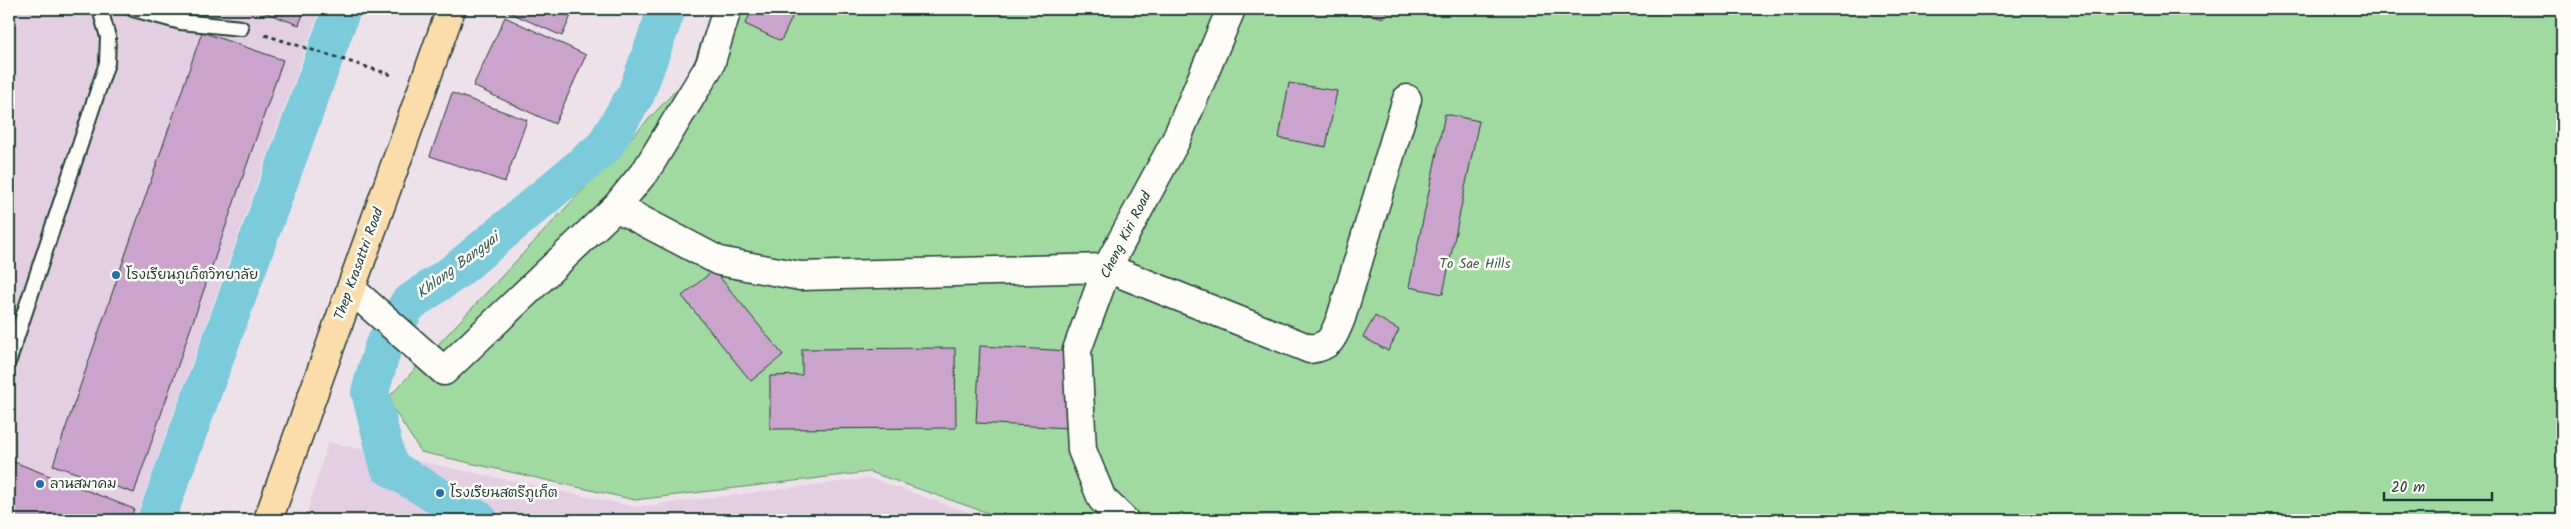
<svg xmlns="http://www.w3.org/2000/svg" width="2571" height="529" font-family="Kalam,'Playpen Sans Thai',sans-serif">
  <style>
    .built { fill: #e3cfe1 }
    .green { fill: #a0daa0; stroke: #608c6a }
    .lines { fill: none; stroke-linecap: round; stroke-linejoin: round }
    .canal { stroke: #7ccbda; stroke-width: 38 }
    .building { fill: #caa4cc; stroke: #1f3d34 }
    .service-casing { stroke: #1f3d34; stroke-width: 18 }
    .minor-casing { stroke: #1f3d34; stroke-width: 31 }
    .primary-casing { stroke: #1f3d34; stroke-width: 31 }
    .path { stroke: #1f3d34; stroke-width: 3; stroke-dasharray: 4 4; stroke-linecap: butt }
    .service { stroke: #fdfcf7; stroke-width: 14 }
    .minor { stroke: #fdfcf7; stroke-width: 28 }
    .primary { stroke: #fbddab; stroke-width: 28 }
    .poi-dot { fill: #1f6fb2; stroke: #fdfcf7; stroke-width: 2 }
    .labels { text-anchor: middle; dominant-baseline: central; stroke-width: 5; stroke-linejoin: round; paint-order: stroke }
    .street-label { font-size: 14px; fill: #1f3d34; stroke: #fdfcf7 }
    .park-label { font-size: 14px; fill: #395c4a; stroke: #fdfcf7 }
    .poi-label { font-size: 14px; fill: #1f3d34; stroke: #fdfcf7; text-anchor: start }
    .water-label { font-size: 15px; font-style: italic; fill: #36605e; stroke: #fdfcf7 }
  </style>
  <rect width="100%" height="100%" fill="#eee2ea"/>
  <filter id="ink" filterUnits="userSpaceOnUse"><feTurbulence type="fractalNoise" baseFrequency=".02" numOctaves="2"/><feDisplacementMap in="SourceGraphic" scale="10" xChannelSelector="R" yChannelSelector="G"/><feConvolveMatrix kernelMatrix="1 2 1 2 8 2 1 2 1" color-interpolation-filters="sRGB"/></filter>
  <g filter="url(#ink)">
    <!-- built -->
    <path class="built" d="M9 9H320L135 520H9Z
      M328 442 636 507 870 478 990 520H305Z"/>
    <!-- green -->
    <path class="green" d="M712 9H2562V520H1008L870 472 635 500 421 452 387 399 690 75Z"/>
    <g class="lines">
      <!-- canal -->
      <path class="canal" d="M156 520 342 9
        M479 520 389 467 370 392 383 347 408 304 456 271 604 147 636 94 667 9"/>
    </g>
    <!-- building -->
    <path class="building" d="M255 9H305L299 25Z
      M502 9H574L562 36Z
      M753 9H796L781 41 745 24Z
      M1357 9H1387L1384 18 1356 11Z
      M505 17 586 55 555 124 473 86Z
      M202 32 283 60 134 493 53 465Z
      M1289 83 1337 91 1326 147 1279 138Z
      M452 93 527 120 505 182 430 156Z
      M1445 114 1479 121 1443 294 1409 287Z
      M714 270 783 355 751 381 682 296Z
      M1375 316 1399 330 1388 351 1363 337Z
      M980 346 1071 351 1068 428 976 423Z
      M955 348 956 428 770 429V376L802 375V349Z
      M9 460 134 509 130 520H9Z"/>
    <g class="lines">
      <!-- service casing -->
      <g class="service-casing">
        <path id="service" d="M133 9 181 22 241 28
          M9 360 107 63 108 37 100 9"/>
      </g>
      <!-- minor casing -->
      <g class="minor-casing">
        <path id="minor" d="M727 9 710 65 647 169 616 207 719 261 800 276 1107 268 1310 349C1332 346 1333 337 1341 318L1407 99
          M351 289 444 371 616 207
          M1124 520 1102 499 1082 450 1077 350 1107 268 1176 140 1231 9"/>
      </g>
      <!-- primary casing -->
      <g class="primary-casing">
        <path id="primary" d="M268 520 451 9"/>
      </g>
      <!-- path -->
      <path class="path" d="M265 35 392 75"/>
      <!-- service -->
      <use href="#service" class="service"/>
      <!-- minor -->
      <use href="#minor" class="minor"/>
      <!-- primary -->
      <use href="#primary" class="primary"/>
    </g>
  </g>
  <!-- markers -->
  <g class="poi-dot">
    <circle cx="116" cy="275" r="5"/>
    <circle cx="40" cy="484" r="5"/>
    <circle cx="440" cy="493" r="5"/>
  </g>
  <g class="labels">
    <!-- street labels -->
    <g class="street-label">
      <text transform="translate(1126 235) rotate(-63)">Cheng Kiri Road</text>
      <text transform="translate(359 264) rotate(-70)">Thep Krasattri Road</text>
    </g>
    <!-- park labels -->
    <g class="park-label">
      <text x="1475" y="264">To Sae Hills</text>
    </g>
    <!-- poi labels -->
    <g class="poi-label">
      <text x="126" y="275">โรงเรียนภูเก็ตวิทยาลัย</text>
      <text x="50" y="484">ลานสมาคม</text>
      <text x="450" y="493">โรงเรียนสตรีภูเก็ต</text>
    </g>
    <!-- water labels -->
    <g class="water-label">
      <text transform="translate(458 266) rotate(-37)">Khlong Bangyai</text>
    </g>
  </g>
  <!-- margin -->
  <rect width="2571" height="529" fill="none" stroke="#fdfcf7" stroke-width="30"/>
  <rect x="15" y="15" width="2541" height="499" fill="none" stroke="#1f3d34" stroke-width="2" filter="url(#ink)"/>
  <!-- scale -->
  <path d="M2384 492v8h108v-8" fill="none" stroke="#1f3d34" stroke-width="2.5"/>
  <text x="2391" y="492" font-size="15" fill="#1f3d34" stroke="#fdfcf7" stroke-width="4" paint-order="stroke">20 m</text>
</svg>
